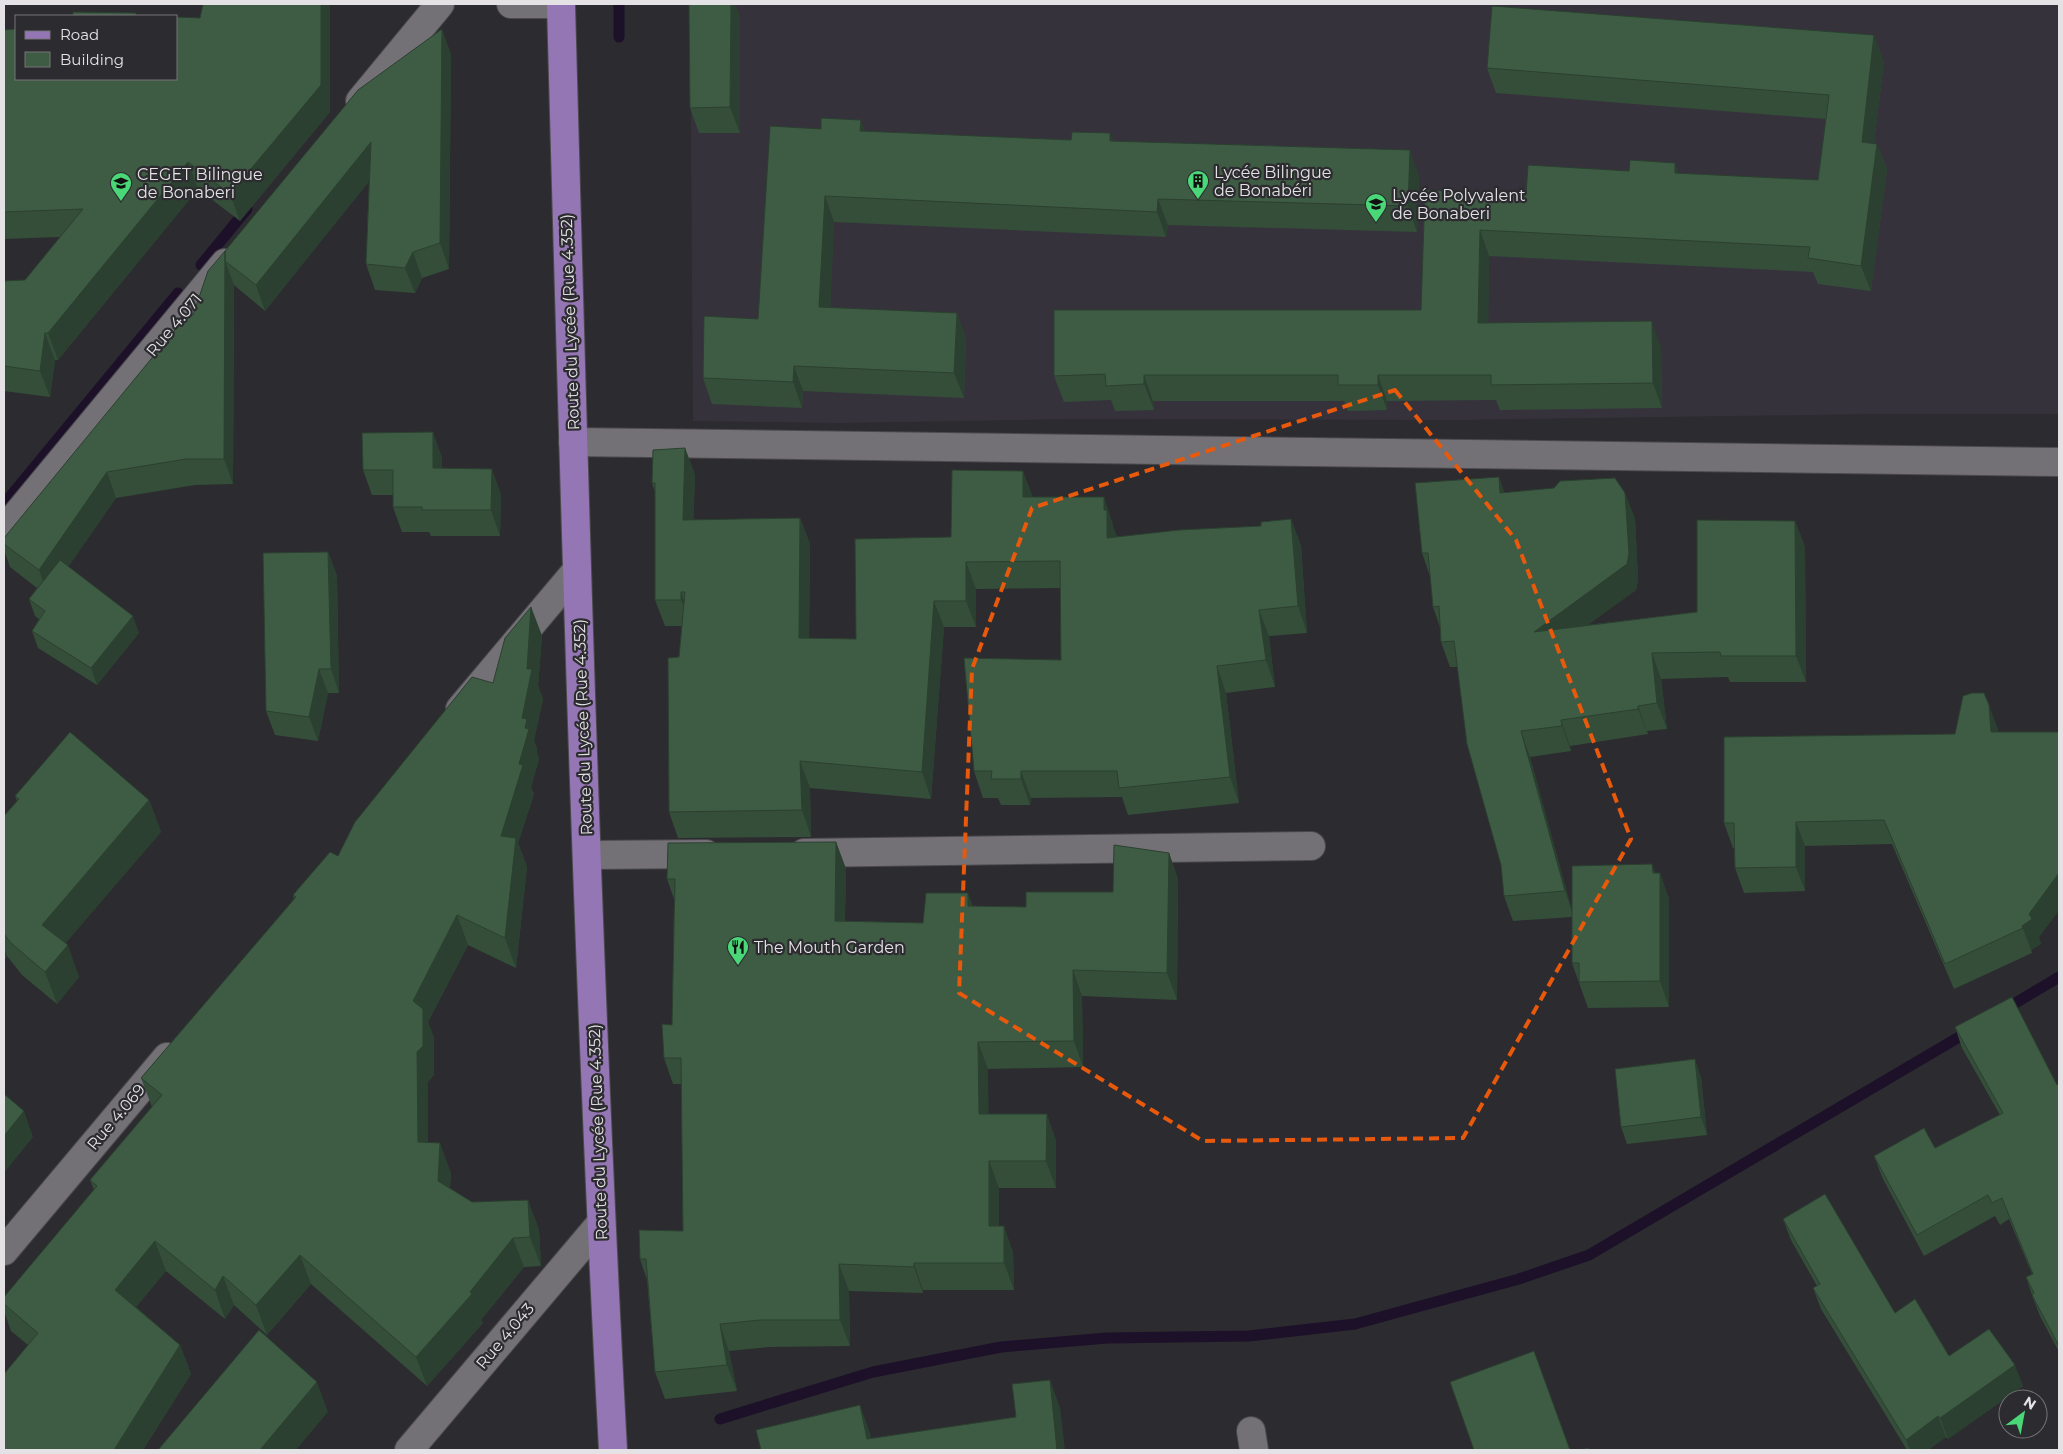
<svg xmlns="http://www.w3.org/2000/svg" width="2063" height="1454" font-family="Montserrat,sans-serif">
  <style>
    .built { fill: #36323c }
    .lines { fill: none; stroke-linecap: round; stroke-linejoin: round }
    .stream { stroke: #1d112a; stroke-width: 11 }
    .minor-casing { stroke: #4b494d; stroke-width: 30 }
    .major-casing { stroke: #4b494d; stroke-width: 30 }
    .minor { stroke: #737176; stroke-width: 28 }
    .major { stroke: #9376b3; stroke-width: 28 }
    .wall { fill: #354e3a }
    .shaded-wall { fill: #2b4030 }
    .building { fill: #3e5b44; stroke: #2b4030 }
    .marked { fill: none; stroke: #e8590c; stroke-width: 4; stroke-dasharray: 10 6; stroke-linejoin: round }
    .labels { text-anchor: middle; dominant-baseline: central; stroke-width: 4.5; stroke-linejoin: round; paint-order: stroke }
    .poi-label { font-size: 16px; fill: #e4e2e5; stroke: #2c2b2f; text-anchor: start }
    .street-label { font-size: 16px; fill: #e4e2e5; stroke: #2c2b2f }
  </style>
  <rect width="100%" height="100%" fill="#2c2b2f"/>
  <!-- built -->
  <path class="built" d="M690 4H2059V414H1875L1459 420 1075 419 840 423 693 421Z"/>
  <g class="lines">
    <!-- stream -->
    <path class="stream" d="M619 4V37
      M201 265 247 209
      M4 504 178 293
      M2002 1011 2059 977
      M720 1419 873 1372 1001 1347 1107 1338 1249 1336 1355 1324 1519 1279 1589 1255 1971 1030"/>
    <!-- minor casing -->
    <g class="minor-casing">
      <path id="minor" d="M511 4H561
        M360 101 440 4
        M573 442 2059 462
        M4 530 225 263
        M460 709 577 570
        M804 853 1311 846
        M588 855 706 854
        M4 1251 167 1057
        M1251 1431 1254 1450
        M409 1450 601 1223"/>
    </g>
    <!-- major casing -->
    <g class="major-casing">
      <path id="major" d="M561 4C574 486 587 969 613 1450"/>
    </g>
    <!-- minor -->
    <use href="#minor" class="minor"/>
    <!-- major -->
    <use href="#major" class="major"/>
  </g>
  <!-- wall -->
  <path class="wall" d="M689 4H735L740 17V133H699L690 108Z
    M4 30 330 112 240 221 198 189 58 360H55L50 397 4 391V281L25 280 60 237 4 239Z
    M451 54 449 269 422 278 415 293 375 290 366 264 369 181 265 311 234 285 233 484 195 485 116 498 68 567 139 633 97 685 38 648 32 631 39 619 35 616 29 599 37 588 10 567 4 550V538L193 315 208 271Z
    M1884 61 1874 143 1877 144 1887 169 1871 291 1818 284 1813 272 1489 256 1488 323 1661 347 1662 408 1500 410 1496 400 1387 401V410L1348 411 1344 401H1153L1154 410 1115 411 1111 400 1064 402 1054 376 1421 310 1425 190 1526 195 1629 171 1818 180 1826 119 1496 93 1487 68Z
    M821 129 1071 140 1113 141 1419 176 1417 232 1168 225 1166 237 834 222 830 308 957 313 966 339 964 398 803 391 802 408 712 404 703 378 758 319Z
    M685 448 695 475 693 520 800 518 810 544 809 638 856 639 951 537 1033 497 1113 524V527L1117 537 1261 526 1291 519 1301 546 1307 633 1269 636 1275 687 1226 693 1239 803 1128 815 1122 797 1031 798 1030 805H1001L998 798H983L974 771 1061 660 1060 588 976 589V627H944L931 799 810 788 811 837 678 838 669 812 682 626H665L655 600V492L652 483Z
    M442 457V468L501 494 500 536H431L429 532H402L393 507V495H372L363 470Z
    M1505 493 1635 518 1638 579 1636 590 1587 625 1697 612 1795 521 1805 547 1806 682H1730L1728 677 1661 679 1667 729 1647 731 1648 734 1570 746 1571 751 1530 757 1572 912 1655 873 1669 898V1007L1588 1008 1572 963V917L1513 921 1504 896 1501 865 1457 667H1450L1441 642 1440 627 1433 607 1430 576 1422 553Z
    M328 552 337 576 339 693H328L318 741 275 735 266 711Z
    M531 607 542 636 538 686 543 699 534 740 537 749V752L539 759 531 787 534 794 518 843 527 867 516 968 468 945 428 1022 434 1038V1075L428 1082V1142L451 1173 450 1188 472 1202 539 1229 541 1266 524 1267 481 1320 483 1323 427 1386 311 1284 267 1335 234 1305 225 1319 166 1271 136 1307 180 1345 191 1374 143 1450H4L28 1345 11 1331 4 1311V1297L94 1190 90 1180 152 1107 141 1078 294 899 293 895 338 856 493 683Z
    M1998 729V732H2059V910L2039 937 2041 944 2031 950 2032 953 1954 989 1892 844 1805 846V891L1744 893 1735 868 1734 848H1733L1724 823 1955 734Z
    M15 796 149 800 161 832 65 943 79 977 57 1004 22 975 7 956 4 961V816L17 801Z
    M836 842 846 869 845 921 923 923 973 906 1026 907 1113 892 1169 853 1178 879 1177 1000 1082 996 1083 1067 988 1069V1114L1056 1140V1188H999V1226L1013 1252 1014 1290H923V1293L849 1291 850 1346 769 1347 729 1351 737 1391 665 1399 655 1372 647 1280 640 1259 683 1231 681 1084H673L664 1058 672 1025 674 899 667 879Z
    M1955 1027 2057 1085 2059 1084V1352L2040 1316 2033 1298 2026 1277 2032 1274 2009 1219 2000 1225 1995 1216 1924 1256 1882 1177 1874 1156 1935 1148 2000 1115 1962 1048Z
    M1701 1077 1707 1135 1627 1144 1621 1127Z
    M1783 1219 1895 1313 1949 1356 2023 1386 1948 1439 1946 1437 1928 1450H1907L1821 1309 1813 1288 1817 1286 1791 1240Z"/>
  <!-- shaded-wall -->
  <path class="shaded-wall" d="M321 4H330V112L240 221 230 194Z
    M731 4H735L740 17V133L730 107Z
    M442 29 451 54 449 269 440 243Z
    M1874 35 1884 61 1871 168 1862 142Z
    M861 120 870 146 860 131Z
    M1110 133 1120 159 1110 141Z
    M371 142 380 168 265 311 256 285Z
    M1877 144 1887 169 1871 291 1861 266Z
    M1410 150 1419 176 1417 232 1408 206Z
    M188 162 198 189 58 360 48 333Z
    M1675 163 1685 188 1675 173Z
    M825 196 834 222 829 333 819 307Z
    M1158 199 1168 225 1166 237 1157 212Z
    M1480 230 1489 256 1488 348 1478 323Z
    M225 251V261L234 285 233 484 224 459Z
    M413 252 422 278 415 293 405 268Z
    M957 313 966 339 964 398 954 373Z
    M1652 321 1661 347 1662 408 1653 383Z
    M45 333 55 360 50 397 40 371Z
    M794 366 803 391 802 408 793 382Z
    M1144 375 1153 401 1154 410 1144 384Z
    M1378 375 1387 401V410L1378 385Z
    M433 432 442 457V494L433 468Z
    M685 448 695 475 693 546 683 520Z
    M492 469 501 494 500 536 491 510Z
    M1023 471 1033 497V524L1023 497Z
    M107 472 116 498 48 596 39 570Z
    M1499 477 1508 502 1500 493Z
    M1625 493 1635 518 1638 579 1636 590 1543 658 1534 632Z
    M1104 497 1113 524V527L1117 536V564L1107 538 1104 510Z
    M800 518 810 544 809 665 799 638Z
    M1291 519 1301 546 1307 633 1298 606Z
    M1795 521 1805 547 1806 682 1796 656Z
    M328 552 337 576 339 693 331 669Z
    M966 562 976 589V627L966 601Z
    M681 592 691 619V626L681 600Z
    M934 601 944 627 931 799 922 772Z
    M531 607 542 636 538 686 543 699 534 740 537 749V752L539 759 531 787 534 794 518 843 527 867 516 968 505 938 501 836 522 718Z
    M1259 610 1269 636 1275 687 1266 660Z
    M133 616 139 633 97 685 91 668Z
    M1652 653 1661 679 1667 729 1657 703Z
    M1217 666 1226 693 1239 803 1230 777Z
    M319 669 328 693 318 741 309 717Z
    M1989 705 1998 729 2000 757 1991 732Z
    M1638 706 1647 731 1648 734 1638 709Z
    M1561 720 1570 746 1571 751 1562 726Z
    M1521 731 1530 757 1574 917 1565 891Z
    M800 761 810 788 811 837 802 810Z
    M1021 771 1031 798 1030 805 1021 779Z
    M149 800 161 832 54 957 42 925Z
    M1796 822 1805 846V891L1796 867Z
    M836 842 846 869 844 948 835 921Z
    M1169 853 1178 879 1177 1000 1167 973Z
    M1652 864 1660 885V873L1669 898V1007L1660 981Z
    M2059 873V910L2039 937 2041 944 2031 950 2022 926 2029 914Z
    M968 893 978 920 968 906Z
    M457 915 468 945 428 1022 434 1038V1075L428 1082V1171L418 1142 417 1052 413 1001Z
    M68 945 79 977 57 1004 45 972Z
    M4 947 7 956 4 961Z
    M1073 970 1082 996 1083 1067 1074 1041Z
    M978 1042 988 1069 989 1141 979 1114Z
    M1695 1059 1701 1077 1707 1135 1701 1117Z
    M24 1111 33 1137 4 1173V1136Z
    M1047 1114 1056 1140V1188L1046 1161Z
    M440 1143 451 1173 448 1210 438 1181Z
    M989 1161 999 1188V1253L989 1226Z
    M528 1200 539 1229 541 1266 530 1237Z
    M1004 1226 1013 1252 1014 1290 1004 1263Z
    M513 1238 524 1267 481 1320 483 1323 427 1386 416 1357Z
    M155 1241 166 1271 126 1319 115 1290Z
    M300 1255 311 1284 267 1335 256 1305Z
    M914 1263 923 1290V1293L914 1267Z
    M839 1264 849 1291 850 1346 840 1320Z
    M223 1276 234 1305 225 1319 215 1290Z
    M720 1324 729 1351 737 1391 727 1365Z
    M180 1345 191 1374 143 1450H114Z
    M2015 1365 2023 1386 1948 1439 1940 1418Z
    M1050 1380 1060 1407 1065 1450H1057Z
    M317 1382 328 1412 296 1450H260Z
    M860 1405 870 1433 874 1450 867 1439Z
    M1938 1416 1946 1437 1928 1450H1910L1906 1440Z"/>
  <!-- building -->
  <path class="building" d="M203 4H321V85L230 194 188 162 48 333H45L40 371 4 366V281L25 280 83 209 4 212V30L16 29V79H176V17L200 18Z
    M689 4H731L730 107 690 108Z
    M1492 6 1874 35 1862 142 1877 144 1861 266 1808 258 1810 247 1480 230 1478 323 1652 321 1653 383 1491 385V375H1378V385H1338V375H1144V384L1106 386 1105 374 1054 376V310H1421L1425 190 1526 195 1528 165 1629 171 1630 160 1675 163V173L1818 180 1829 95 1487 68Z
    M73 12 136 13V16H147H73Z
    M442 29 440 243 413 252 405 268 366 264 371 142 256 285 225 261V251L358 90Z
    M821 118 861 120 860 131 1071 140 1072 132 1110 133V141L1410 150 1408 206 1158 199 1157 212 825 196 819 307 957 313 954 373 794 366 793 382 703 378 704 316 758 319 770 126 821 129Z
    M225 251 224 459H186L107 472 39 570 4 544V538L179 325 182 315H193L208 271Z
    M433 432V468L492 469 491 510H422V507H393V470H363L362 433Z
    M685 448 683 520 800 518 799 638 856 639 855 539 951 537 952 470 1023 471V497H1104V510H1107V538L1179 530 1261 526V522L1291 519 1298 606 1259 610 1266 660 1217 666 1230 777 1119 788 1117 771H1021V779H991L992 771H974L964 658 1061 660 1060 561 966 562V601H934L922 772 800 761 802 810 669 812 668 658 679 657 685 592H681V600H655V483H652L653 450Z
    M1499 477 1500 493 1554 488 1560 481 1615 478 1625 493 1629 553 1627 564 1534 632 1697 612V520L1795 521 1796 656H1721L1720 652 1652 653 1657 703 1638 706V709L1561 720 1562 726 1521 731 1565 891 1504 896 1501 865 1467 744 1454 641 1441 642 1439 606 1433 607 1428 553H1422L1415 483Z
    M328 552 331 669H319L309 717 266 711 263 553Z
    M60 560 133 616 91 668 32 631 45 611 29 599Z
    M531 607 527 669H532L522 718 527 719 525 728 529 729 519 764 523 765 501 836 516 838 505 938 457 915 413 1001 423 1009V1046L417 1052 418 1142 440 1143 438 1181 472 1202 528 1200 530 1237 513 1238 470 1292 472 1294 416 1357 300 1255 256 1305 223 1276 215 1290 155 1241 115 1290 180 1345 114 1450H4V1374L38 1333 4 1304V1297L97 1186 90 1180 162 1095 141 1078 296 897 293 895 330 852 338 856 355 822 472 677 493 683 505 638Z
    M1972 693H1984L1989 705 1991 732H2059V873L2029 914 2032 919 2022 926 2023 928 1945 964 1884 820 1796 822V867L1735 868 1734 823H1724V737L1955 734 1963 696Z
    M70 732 149 800 42 925 68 945 45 972 11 943 4 934V816L19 799 15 796Z
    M836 842 835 921 923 923 926 893H968V906L1026 907V892H1113L1114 845 1169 853 1167 973 1073 970 1074 1041 978 1042 979 1114H1047L1046 1161H989V1226H1004V1263H914V1267L839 1264 840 1320H760L720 1324 727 1365 655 1372 646 1259H640L639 1230 683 1231 681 1058H664L662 1024 672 1025 675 879H667L668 843Z
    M1652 864 1653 873H1660V981L1579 982V963H1572V866Z
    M2012 997 2057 1085 2059 1084V1346L2032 1295 2034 1293 2026 1277 2033 1274 2002 1198 1992 1203 1988 1195 1917 1235 1874 1156 1924 1128 1935 1148 2003 1113 1955 1027Z
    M1695 1059 1701 1117 1621 1127 1615 1069Z
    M4 1094 24 1111 4 1136Z
    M1825 1194 1895 1313 1915 1299 1949 1356 1989 1329 2015 1365 1940 1418 1938 1416 1906 1440 1813 1288 1820 1284 1783 1219Z
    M259 1330 317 1382 260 1450H158Z
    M1534 1351 1570 1450H1474L1450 1382Z
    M1050 1380 1057 1450H761L756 1430 860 1405 867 1439 1016 1417 1012 1384Z
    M1588 1448 1589 1450H1581Z"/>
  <!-- marked area -->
  <path class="marked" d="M1395 390 1516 540 1631 839 1463 1138 1203 1141 959 993 972 669 1032 508Z"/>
  <!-- icons -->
  <defs>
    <g id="building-pin" transform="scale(1.125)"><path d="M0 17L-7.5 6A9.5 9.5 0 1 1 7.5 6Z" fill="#49d778" stroke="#2c2b2f"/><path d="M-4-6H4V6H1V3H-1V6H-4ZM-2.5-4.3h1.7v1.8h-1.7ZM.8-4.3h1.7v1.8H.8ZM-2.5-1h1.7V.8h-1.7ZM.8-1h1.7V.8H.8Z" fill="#111"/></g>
    <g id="school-pin" transform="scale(1.125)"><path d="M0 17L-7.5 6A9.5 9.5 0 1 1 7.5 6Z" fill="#49d778" stroke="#2c2b2f"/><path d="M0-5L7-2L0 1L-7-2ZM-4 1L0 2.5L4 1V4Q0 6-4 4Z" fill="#111"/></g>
    <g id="restaurant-pin" transform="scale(1.125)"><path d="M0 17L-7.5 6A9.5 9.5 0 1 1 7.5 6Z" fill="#49d778" stroke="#2c2b2f"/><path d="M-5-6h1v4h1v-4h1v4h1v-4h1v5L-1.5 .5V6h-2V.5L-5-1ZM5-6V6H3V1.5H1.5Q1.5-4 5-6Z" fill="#111"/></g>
  </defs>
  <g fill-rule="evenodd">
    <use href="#building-pin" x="1198" y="181"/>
    <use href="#school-pin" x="121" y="183"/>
    <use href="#school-pin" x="1376" y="204"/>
    <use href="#restaurant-pin" x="738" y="947"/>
  </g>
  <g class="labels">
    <!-- poi labels -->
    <g class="poi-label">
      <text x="1214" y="172">Lycée Bilingue<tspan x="1214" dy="18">de Bonabéri</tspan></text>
      <text x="137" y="174">CEGET Bilingue<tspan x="137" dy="18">de Bonaberi</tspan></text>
      <text x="1392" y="195">Lycée Polyvalent<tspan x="1392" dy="18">de Bonaberi</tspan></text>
      <text x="754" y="947">The Mouth Garden</text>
    </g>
    <!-- street labels -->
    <g class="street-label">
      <text transform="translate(570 322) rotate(-92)">Route du Lycée (Rue 4.352)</text>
      <text transform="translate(174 325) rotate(-50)">Rue 4.071</text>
      <text transform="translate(583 727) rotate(-92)">Route du Lycée (Rue 4.352)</text>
      <text transform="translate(116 1117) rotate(-50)">Rue 4.069</text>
      <text transform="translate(598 1132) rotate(-92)">Route du Lycée (Rue 4.352)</text>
      <text transform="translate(505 1336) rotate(-50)">Rue 4.043</text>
    </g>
  </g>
  <!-- border -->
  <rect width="2063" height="1454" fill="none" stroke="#e4e2e5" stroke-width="10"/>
  <!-- legend -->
  <rect x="15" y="15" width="162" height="65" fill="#2c2b2f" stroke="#767478"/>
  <rect x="25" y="31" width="25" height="8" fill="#9376b3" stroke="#767478"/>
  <text x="60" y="40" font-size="15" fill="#e4e2e5">Road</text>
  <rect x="25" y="52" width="25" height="15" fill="#3e5b44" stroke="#767478"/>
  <text x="60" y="65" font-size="15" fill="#e4e2e5">Building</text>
  <!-- north arrow -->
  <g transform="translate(2023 1414) rotate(32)"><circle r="24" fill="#2c2b2f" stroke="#767478"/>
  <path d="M0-4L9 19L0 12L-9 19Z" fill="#49d778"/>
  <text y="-8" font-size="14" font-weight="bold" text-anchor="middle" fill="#e4e2e5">N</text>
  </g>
</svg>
